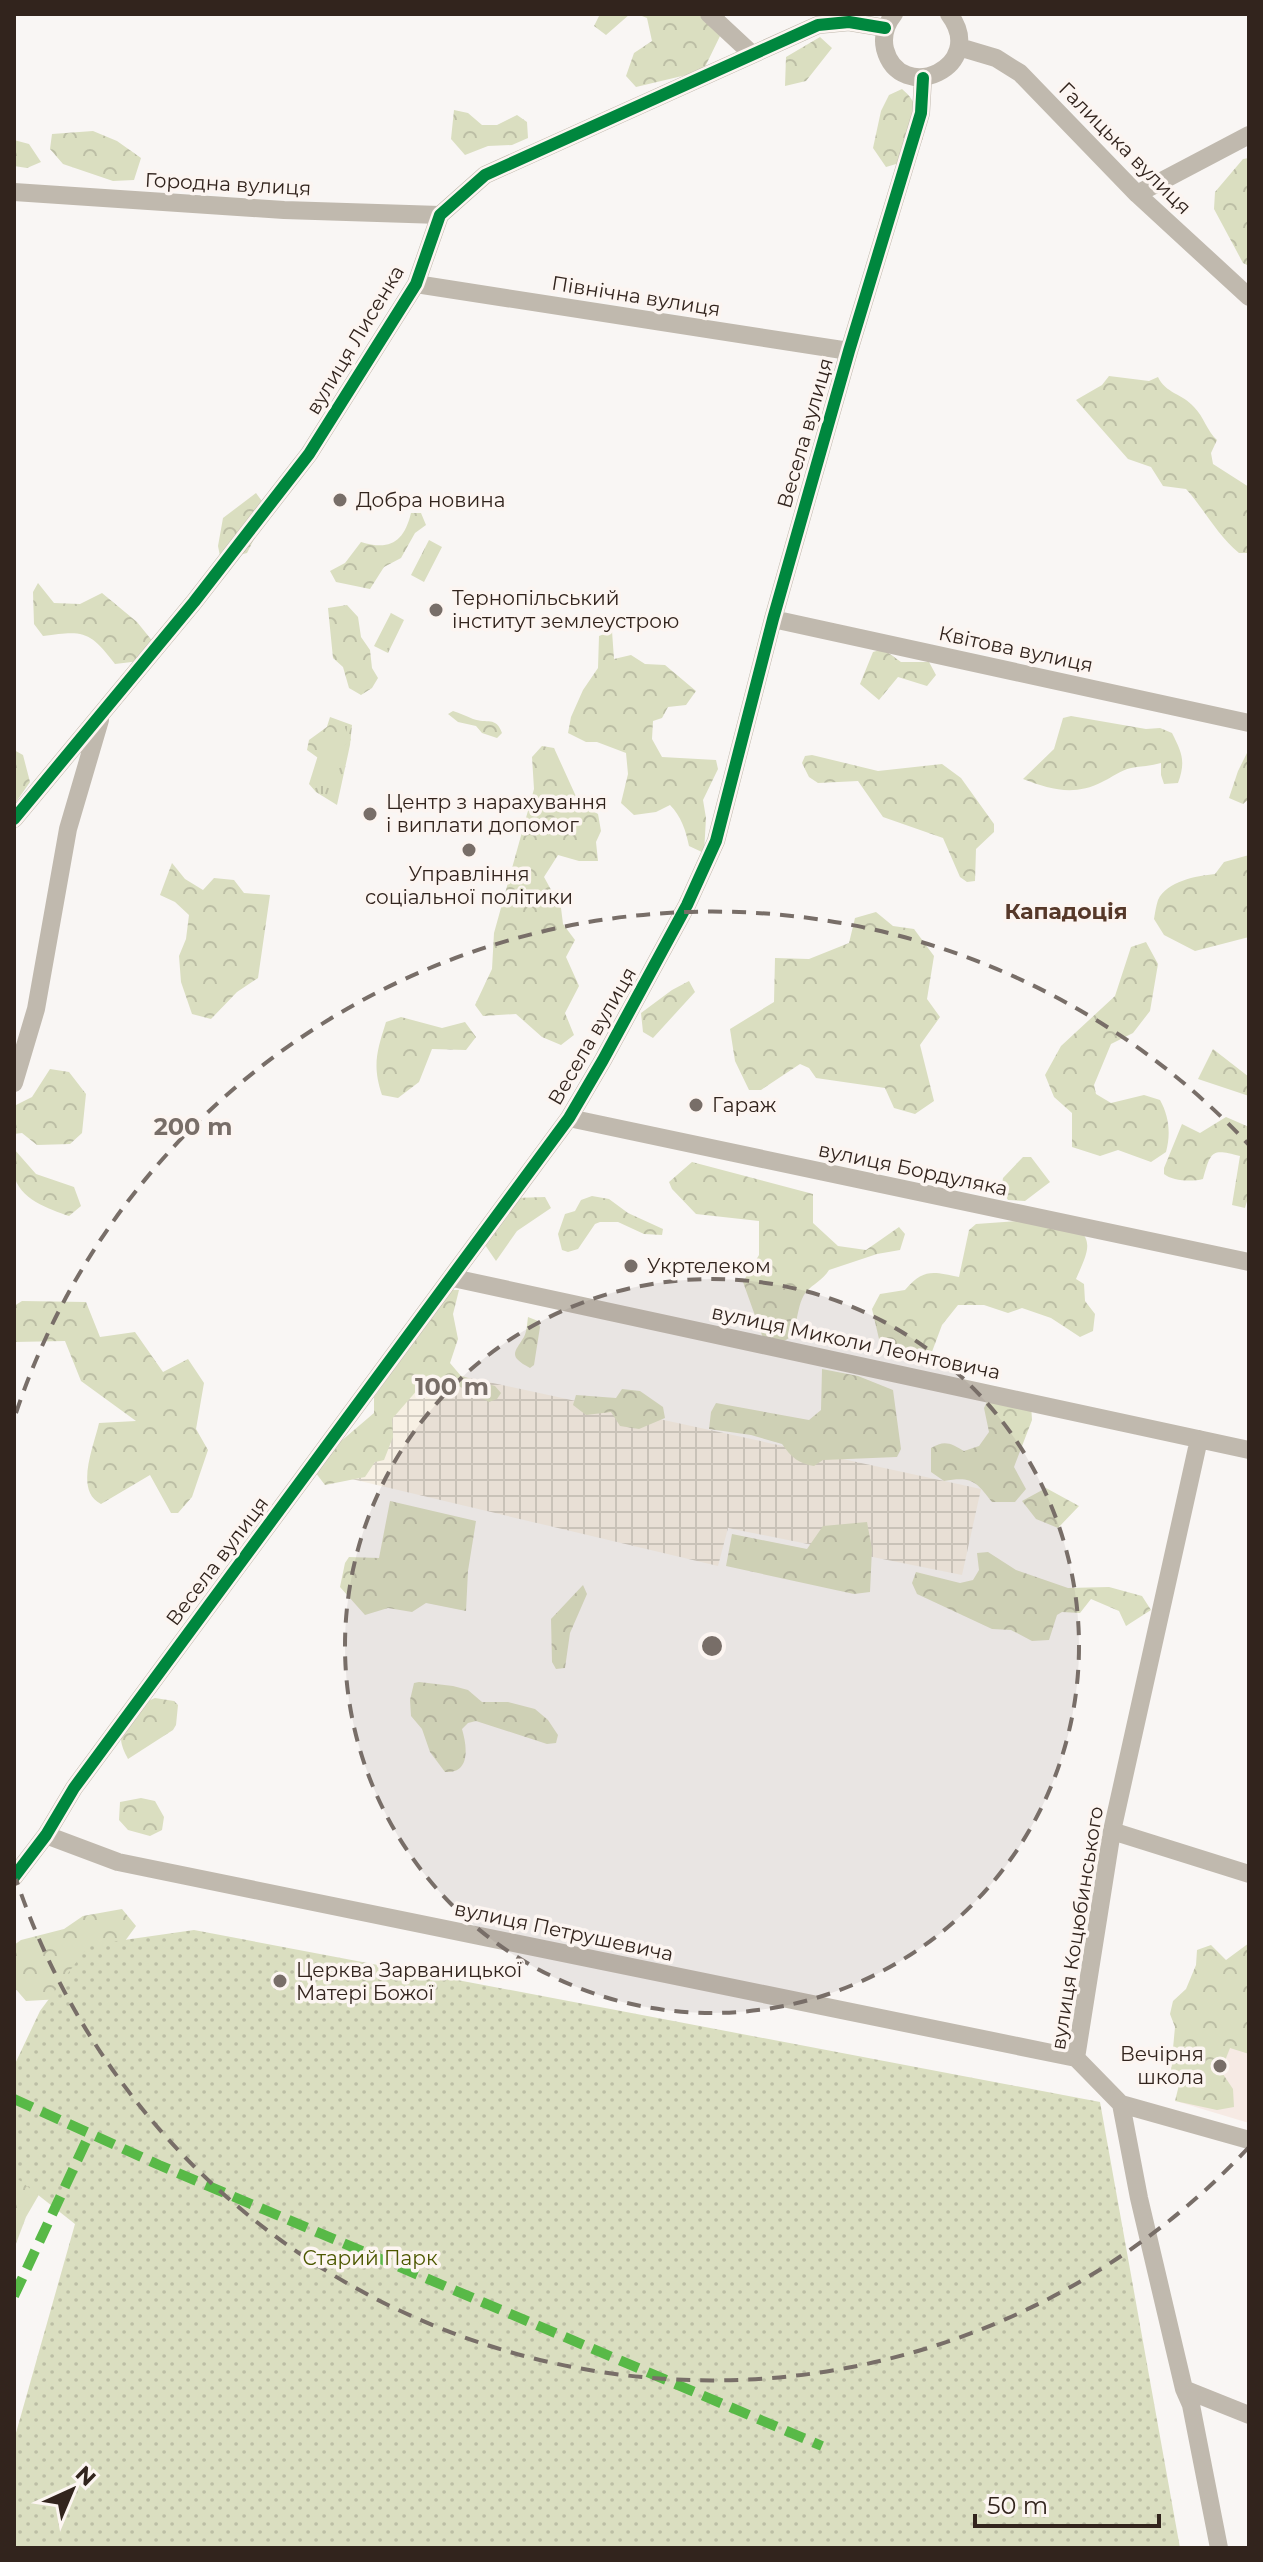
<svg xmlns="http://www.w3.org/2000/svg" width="1263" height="2562" font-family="Montserrat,sans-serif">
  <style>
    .industrial { fill: url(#industrial-grid) }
    .built { fill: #f6eae4 }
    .grass { fill: url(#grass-tufts) }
    .forest { fill: url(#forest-crowns) }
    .park { fill: url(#park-dots) }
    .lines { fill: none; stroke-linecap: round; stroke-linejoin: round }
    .minor { stroke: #c0b9ae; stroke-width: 18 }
    .quiet { stroke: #58b947; stroke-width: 10; stroke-dasharray: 20 10; stroke-linecap: butt }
    .cycleway-casing { stroke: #fcf5f1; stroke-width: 17 }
    .cycleway { stroke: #00873e; stroke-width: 12 }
    .ring { fill: none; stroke: #786e68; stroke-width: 4; stroke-dasharray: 14 10 }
    .poi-dot { fill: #786e68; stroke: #fcf5f1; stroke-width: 3 }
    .labels { text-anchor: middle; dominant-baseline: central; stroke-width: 7; stroke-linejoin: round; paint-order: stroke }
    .street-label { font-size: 20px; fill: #32241d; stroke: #fcf5f1 }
    .poi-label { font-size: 20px; fill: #32241d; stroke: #fcf5f1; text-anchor: start }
    .park-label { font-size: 20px; fill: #4d5800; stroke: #fcf5f1 }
    .neighbourhood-label { font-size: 22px; font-weight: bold; fill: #563829; stroke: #fcf5f1 }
    .centre { fill: #786e68; stroke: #fcf5f1; stroke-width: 4 }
    .ring-label { font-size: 24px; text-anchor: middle; font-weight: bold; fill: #786e68; stroke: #fcf5f1; stroke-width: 7; stroke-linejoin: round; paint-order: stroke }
  </style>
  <defs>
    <pattern id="industrial-grid" width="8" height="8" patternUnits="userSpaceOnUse" patternTransform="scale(2)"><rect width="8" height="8" fill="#f7f0e4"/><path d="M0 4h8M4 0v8" fill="none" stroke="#d4cec3"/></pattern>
    <pattern id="grass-tufts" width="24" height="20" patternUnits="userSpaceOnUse" patternTransform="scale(2)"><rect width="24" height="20" fill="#dadec0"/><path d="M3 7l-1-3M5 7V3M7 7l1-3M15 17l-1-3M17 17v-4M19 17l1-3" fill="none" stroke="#bcbea5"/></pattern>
    <pattern id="forest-crowns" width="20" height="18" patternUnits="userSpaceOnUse" patternTransform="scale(2)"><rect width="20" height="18" fill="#dadec0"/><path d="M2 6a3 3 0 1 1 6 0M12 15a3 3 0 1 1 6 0" fill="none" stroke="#bcbea5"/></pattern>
    <pattern id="park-dots" width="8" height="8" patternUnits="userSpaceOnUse" patternTransform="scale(2)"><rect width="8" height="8" fill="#dadec0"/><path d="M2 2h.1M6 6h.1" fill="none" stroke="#bcbea5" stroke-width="1.8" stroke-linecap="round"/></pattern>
  </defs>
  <rect width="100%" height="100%" fill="#f9f6f4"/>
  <!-- industrial -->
  <path class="industrial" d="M415 1366 981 1489 962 1575 728 1528 718 1566 339 1476Z"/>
  <!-- built -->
  <path class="built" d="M1206 2017 1249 2031V2123L1179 2102Z"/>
  <!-- grass -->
  <path class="grass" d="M429 540 442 547 424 582 411 575Z
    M391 613 404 620 388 653 374 646Z
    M330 717 352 725 350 745 337 805 316 792 309 784Z"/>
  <!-- forest -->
  <path class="forest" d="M600 14H630L606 35 594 26Z
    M637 14H721L725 16 721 34 703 71 636 87 626 76 634 53 652 41 647 18Z
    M820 37 832 48 806 81 785 86 786 57Z
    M902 89C919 103 920 119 923 139L903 162 886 167 873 148 881 111 889 95Z
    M454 110 468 113 482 125H497L517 115 527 122 528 138 512 145 488 146 465 155 451 139Z
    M93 131 117 141 141 158 134 180 113 181 63 164 50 149 52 134Z
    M14 140 29 144 41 162 27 168 14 166Z
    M1249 158V266L1243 263 1214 209 1215 192 1243 159Z
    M1109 376 1149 381 1158 377C1165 393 1183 394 1194 407 1204 417 1207 431 1217 440L1211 453 1213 464 1249 487V553H1239C1217 535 1205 510 1186 489L1163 486 1151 467 1128 459 1076 400 1102 385Z
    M256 493 264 504 258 531 247 553 228 558 220 556 218 546 223 518Z
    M411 513H421L426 525 415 533 401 558 384 567 370 589 336 582 330 571 345 563 361 542C390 551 404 542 411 513Z
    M38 583 54 603 80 604 102 593 137 622 154 643 140 661 115 664C90 631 84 630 43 636L34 624 33 592Z
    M347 605 358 617 361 637 370 650 372 668 378 678 372 688 361 695 349 688 343 667 333 658 328 608Z
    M612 631 614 659 631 655 645 664 665 665 696 691 686 705 668 707 662 718 653 721 652 739 662 757 716 760 718 769 703 800 706 818 704 853 689 846C686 831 681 816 670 805L656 812 634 815 621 803 628 774 626 753 597 742H586L568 733 571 717 583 690 598 668 599 636Z
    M883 649 901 662H929L936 675 927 686 898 677 879 700 860 684 873 652Z
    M453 711C460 713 466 716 473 719 487 724 496 716 502 733L497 738 482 733 476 726 458 722 448 714Z
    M1071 716 1146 729 1160 728 1172 733C1182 753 1186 761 1178 783L1164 784 1161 775V763C1151 766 1141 766 1131 768 1121 770 1111 778 1102 782 1075 796 1051 790 1023 779L1054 749 1063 718Z
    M331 724H343L351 740 334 753 321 760 307 750 309 740Z
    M542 746 554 748 579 803 598 814 601 831 596 842 598 861H579L558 855 544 877 561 908 563 924 575 940 566 957 579 986 565 1013 574 1035 561 1045 542 1037 516 1014 483 1016 475 1005 492 969 494 933 534 789 532 757Z
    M1249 749V799L1243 804 1229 798 1238 771Z
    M14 750 23 755 30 782 14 805Z
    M812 755 878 771 942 764 961 778 994 824V832L976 849 975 881 967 882 960 877 943 838 883 817 858 781 818 783 809 777 802 763 805 756Z
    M1249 855V937L1195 951 1164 935 1154 919C1155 913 1156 906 1158 900 1167 881 1196 876 1215 874L1224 862Z
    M172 863 185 879 203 890 214 878 234 880 244 893 270 895 258 978 237 992 211 1019 192 1014 181 982 179 956 186 939 189 915 175 902 160 895Z
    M876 912 893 926 914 929 934 956 927 999 940 1017 920 1045 934 1101 915 1114 894 1108 885 1088 816 1078 809 1068 800 1064 761 1090H749L735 1061 730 1029 774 1002 775 958 809 959 849 943 855 918Z
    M1146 942 1158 964 1150 1011 1133 1033 1111 1044 1094 1085 1096 1094 1111 1103 1144 1095 1160 1100C1169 1116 1171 1134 1166 1152L1151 1162 1118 1150 1100 1156 1072 1147V1113L1054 1097 1045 1075 1061 1046 1115 996 1131 947Z
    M689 981 695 992 653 1038 643 1032 641 1013 672 990Z
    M401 1017 442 1028 465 1022 476 1037 466 1050 432 1049 419 1082 398 1098 382 1095C372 1065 377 1051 386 1022Z
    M1213 1049 1249 1077V1096L1198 1079Z
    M50 1069 69 1072 86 1094 82 1133 70 1144 37 1145 22 1133 14 1134V1106L32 1097Z
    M1226 1117 1249 1127V1194L1245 1208 1232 1205 1240 1156C1211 1148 1211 1151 1203 1179 1192 1182 1172 1181 1164 1174V1168L1182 1124 1200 1133Z
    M14 1149 36 1174 74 1187 81 1206 69 1216C49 1209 19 1199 14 1175 12 1167 14 1157 14 1149Z
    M1023 1157H1031L1050 1182 1025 1201 1008 1200 1001 1190 1003 1178Z
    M692 1162 813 1194V1223L838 1246 866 1250 899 1227 905 1234 900 1250 877 1254 829 1270C823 1280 813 1284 806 1292 791 1311 804 1355 763 1338L743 1282 759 1255V1221L696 1214 672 1189 669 1182Z
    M592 1196 609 1199 628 1213 663 1229 662 1235 644 1234 618 1222H600L595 1224 578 1249 568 1252 562 1250 558 1234 565 1214 575 1211 581 1200Z
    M545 1197 551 1208 517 1231 496 1261 485 1245 515 1198Z
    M1060 1218C1097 1236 1090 1247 1076 1279L1084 1284 1085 1301 1095 1314 1093 1331 1080 1337 1051 1318 1022 1308 1008 1313 984 1305H958L942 1325 930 1357 905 1360 879 1339 872 1309 880 1294 905 1290C924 1268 933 1272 959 1277L969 1230 976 1224Z
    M451 1290H459L453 1314 458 1339 450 1363 461 1376 495 1386 501 1393 497 1399 489 1402 445 1379 426 1380 392 1419 393 1437 384 1460 375 1462 365 1477 325 1485 315 1472 313 1465 374 1413V1397Z
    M22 1301 86 1302 100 1337 135 1332 163 1372 188 1359 204 1383 196 1429 208 1450 192 1497 178 1513H171L150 1475 101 1504C74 1491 94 1446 99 1423L136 1421 81 1381 65 1341 14 1342V1306Z
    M528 1317 538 1321 540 1327 534 1365 530 1368C508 1356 514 1353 524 1337 527 1331 527 1324 528 1317Z
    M822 1369 858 1376 893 1390 901 1449 897 1457 823 1460 814 1466C799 1464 791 1457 782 1444L751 1435 709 1429 711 1412 716 1403 809 1420 821 1410Z
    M622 1389 640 1391 663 1407 665 1418 639 1429 620 1426 611 1412 586 1415 573 1405 576 1395 616 1398Z
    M991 1393 1031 1403 1032 1420 1014 1467 1026 1489 1015 1502H992C976 1481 971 1476 944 1481L931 1472V1448C945 1439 952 1444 964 1451L979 1446 989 1432 984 1408Z
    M1046 1488 1079 1506 1058 1528 1036 1519 1022 1501Z
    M390 1501 476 1521 468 1571 466 1611 426 1603 412 1612 388 1608 365 1615 340 1587 345 1563 349 1557 379 1558Z
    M867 1522 872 1549 870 1592 854 1594 726 1566 732 1534 807 1549 823 1526Z
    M988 1552 1016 1570 1068 1588 1109 1587 1142 1596 1151 1610 1126 1626 1119 1611 1091 1599 1080 1613 1062 1612 1057 1615 1049 1640 1032 1641 1011 1630 992 1629 917 1594 912 1583 916 1572 960 1583 973 1580 979 1570 977 1553Z
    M583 1585 587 1594 570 1633 565 1668 556 1669 552 1662 551 1619Z
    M419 1682 453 1686 468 1690 482 1702H508L535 1709 548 1720 558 1735 556 1743 547 1744 476 1721 468 1723 462 1729C467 1746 471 1774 445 1772L430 1752 422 1729 411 1716 410 1700 414 1683Z
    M155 1698 174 1701 178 1705 176 1725 173 1730 128 1759C124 1751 119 1742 122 1733 127 1718 142 1703 155 1698Z
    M141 1798 155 1801 164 1817 162 1830 150 1836 128 1830 119 1820 120 1802Z
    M122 1909 136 1926 114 1956 61 1999 26 2001 14 1987V1945L21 1940 64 1929 83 1916Z
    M1249 1943V2054L1230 2048 1221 2071 1233 2089 1234 2107 1217 2110 1175 2101 1180 2081 1171 2070 1175 2027 1170 2014 1173 2001 1186 1989 1196 1965 1197 1950 1211 1945 1226 1960Z
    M14 2128 51 2174 26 2217 14 2249Z"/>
  <!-- park -->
  <path class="park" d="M194 1930 1100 2102 1180 2548H14V2440L75 2224 14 2176V2066L40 2011 89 1945Z"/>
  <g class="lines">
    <!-- minor -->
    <path class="minor" d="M709 14 752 54
      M894 14C886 24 882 36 885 49 900 106 989 67 949 14
      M959 47 996 58 1020 73 1137 194 1249 297
      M14 192 284 210 440 215
      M1137 194 1249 135
      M416 284 849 351
      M773 619 1249 723
      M14 819 194 602 309 454 416 284 440 215 485 175 818 25 849 22 885 28
      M14 1083 36 1009 68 829 100 720
      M569 1118 1249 1262
      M453 1278 1249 1450
      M1199 1439 1112 1831 1076 2058 1121 2104 1139 2198 1184 2389 1191 2405 1219 2548
      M1112 1831 1249 1874
      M46 1835 118 1862 1076 2058
      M14 1877 46 1835 74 1788 569 1118 603 1060 687 905 716 841 773 619 849 351 921 113 923 78
      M1121 2104 1249 2140
      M1184 2389 1249 2415"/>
    <!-- quiet -->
    <path class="quiet" d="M14 2099 159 2165 822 2446
      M14 2296 90 2133"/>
    <!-- cycleway casing -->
    <g class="cycleway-casing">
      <path id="cycleway" d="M14 819 194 602 309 454 416 284 440 215 485 175 818 25 849 22 885 28
        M14 1877 46 1835 74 1788 569 1118 603 1060 687 905 716 841 773 619 849 351 921 113 923 78"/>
    </g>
    <!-- cycleway -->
    <use href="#cycleway" class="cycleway"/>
  </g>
  <!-- distance rings -->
  <circle cx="712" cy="1646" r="367" fill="#786e68" fill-opacity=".12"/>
  <g class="ring">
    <circle cx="712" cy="1646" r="367"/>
    <path d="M1249 2147A734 734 0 0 1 16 1879M16 1413A734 734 0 0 1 1249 1145"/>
  </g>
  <!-- markers -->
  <g class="poi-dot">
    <circle cx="340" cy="500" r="8"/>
    <circle cx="436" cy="610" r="8"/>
    <circle cx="370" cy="814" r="8"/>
    <circle cx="469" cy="850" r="8"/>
    <circle cx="696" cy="1105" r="8"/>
    <circle cx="631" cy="1266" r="8"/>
    <circle cx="280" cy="1981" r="8"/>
    <circle cx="1220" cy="2066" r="8"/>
  </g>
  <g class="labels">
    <!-- street labels -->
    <g class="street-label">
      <text transform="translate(1125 148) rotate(45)">Галицька вулиця</text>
      <text transform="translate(228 184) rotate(3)">Городна вулиця</text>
      <text transform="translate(636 296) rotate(9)">Північна вулиця</text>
      <text transform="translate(355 340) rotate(-59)">вулиця Лисенка</text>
      <text transform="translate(805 433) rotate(-74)">Весела вулиця</text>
      <text transform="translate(1016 649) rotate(12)">Квітова вулиця</text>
      <text transform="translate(592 1036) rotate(-60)">Весела вулиця</text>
      <text transform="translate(913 1169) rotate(12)">вулиця Бордуляка</text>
      <text transform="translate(856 1342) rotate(12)">вулиця Миколи Леонтовича</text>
      <text transform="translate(217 1561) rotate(-53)">Весела вулиця</text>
      <text transform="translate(1077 1928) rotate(-81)">вулиця Коцюбинського</text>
      <text transform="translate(564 1931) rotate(12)">вулиця Петрушевича</text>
    </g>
    <!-- poi labels -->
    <g class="poi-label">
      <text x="356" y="500">Добра новина</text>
      <text x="452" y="598">Тернопільський<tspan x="452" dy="23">інститут землеустрою</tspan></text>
      <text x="386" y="802">Центр з нарахування<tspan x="386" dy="23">і виплати допомог</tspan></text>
      <text x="469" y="874" text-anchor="middle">Управління<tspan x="469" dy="23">соціальної політики</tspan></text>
      <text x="712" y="1105">Гараж</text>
      <text x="647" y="1266">Укртелеком</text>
      <text x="296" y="1970">Церква Зарваницької<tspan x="296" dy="23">Матері Божої</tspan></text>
      <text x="1204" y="2054" text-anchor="end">Вечірня<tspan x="1204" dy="23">школа</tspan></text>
    </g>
    <!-- park labels -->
    <g class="park-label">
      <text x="370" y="2258">Старий Парк</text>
    </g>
    <!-- neighbourhood labels -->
    <g class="neighbourhood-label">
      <text x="1066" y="911">Кападоція</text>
    </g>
  </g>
  <circle cx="712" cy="1646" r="12" class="centre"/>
  <g class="ring-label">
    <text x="193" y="1135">200 m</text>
    <text x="452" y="1395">100 m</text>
  </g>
  <!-- border -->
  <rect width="1263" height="2562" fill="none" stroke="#32241d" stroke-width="32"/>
  <!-- north arrow -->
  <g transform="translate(72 2490) rotate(44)" stroke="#fcf5f1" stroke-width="6" paint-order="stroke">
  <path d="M0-6L14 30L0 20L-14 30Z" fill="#32241d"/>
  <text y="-12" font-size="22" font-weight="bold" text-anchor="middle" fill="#32241d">N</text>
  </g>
  <!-- scale -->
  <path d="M975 2514v12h184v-12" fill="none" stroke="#32241d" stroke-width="4"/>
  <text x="987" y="2514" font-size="24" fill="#32241d" stroke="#fcf5f1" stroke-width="6" paint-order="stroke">50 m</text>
</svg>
